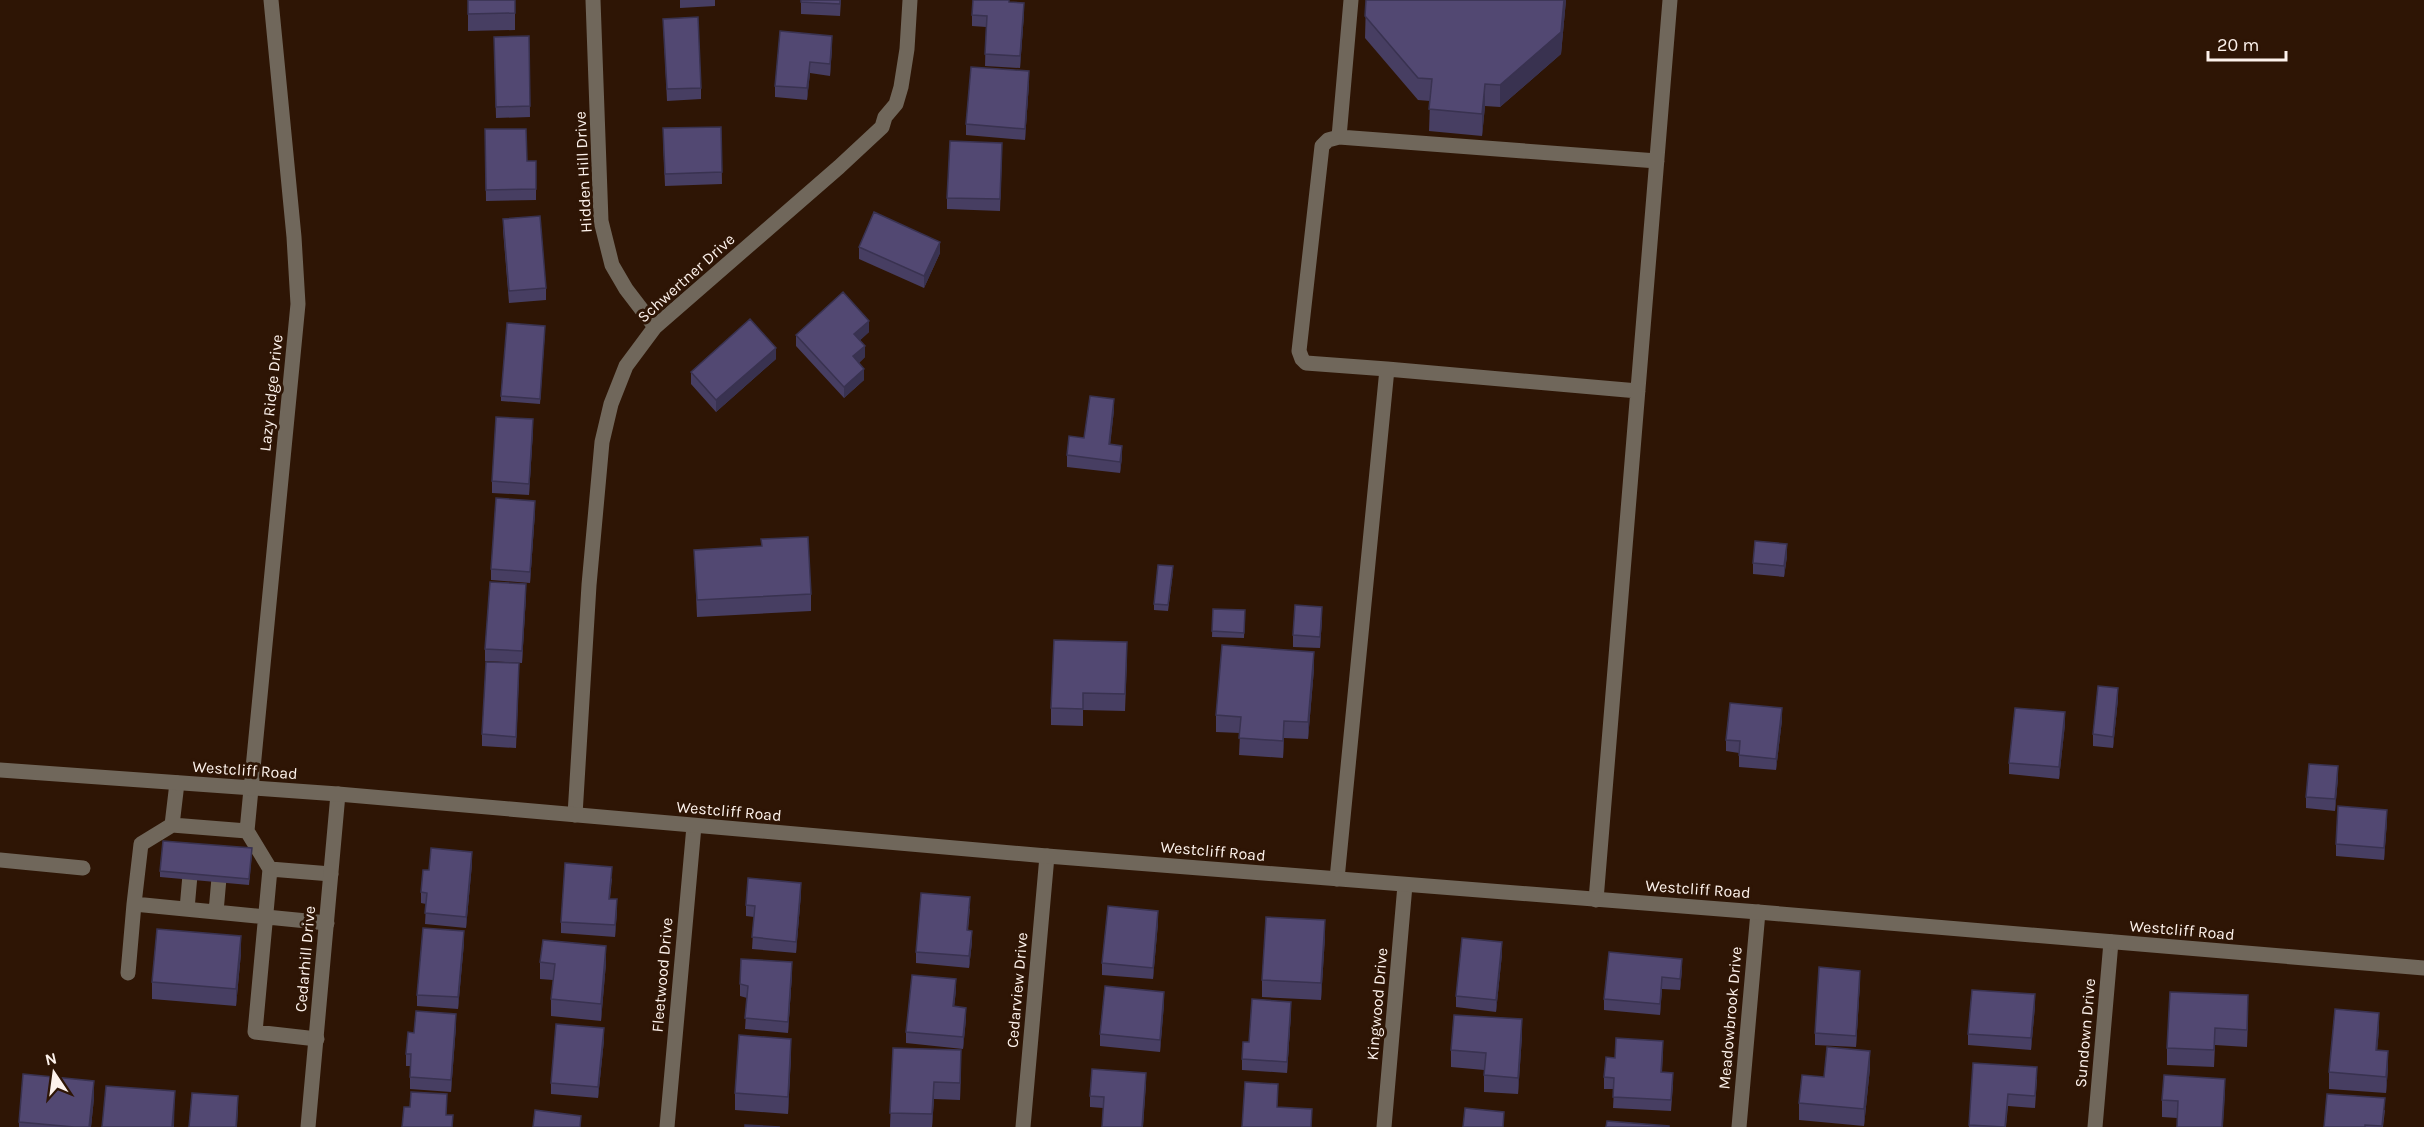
<svg xmlns="http://www.w3.org/2000/svg" width="2424" height="1127" font-family="Karla,sans-serif">
  <style>
    .lines { fill: none; stroke-linecap: round; stroke-linejoin: round }
    .service { stroke: #70675b; stroke-width: 15 }
    .minor { stroke: #70675b; stroke-width: 15 }
    .tertiary { stroke: #70675b; stroke-width: 15 }
    .wall { fill: #473e62 }
    .shaded-wall { fill: #393250 }
    .building { fill: #524872; stroke: #393250; stroke-width: 1.5 }
    .labels { text-anchor: middle; dominant-baseline: central; stroke-width: 6; stroke-linejoin: round; paint-order: stroke }
    .street-label { font-size: 16px; fill: #fdf2ec; stroke: #2e1505 }
  </style>
  <rect width="100%" height="100%" fill="#2e1505"/>
  <g class="lines">
    <!-- service -->
    <path class="service" d="M1339 137 1351 0
      M1387 369 1306 363 1302 359 1299 351 1322 146 1328 140 1339 137 1657 161
      M251 789 247 831 270 869
      M172 825 177 783
      M0 860 83 868
      M1337 879 1387 369 1638 391
      M1596 900 1670 0
      M134 904 141 844 172 825 247 831
      M187 909 190 875
      M216 912 219 878
      M128 973 134 904 327 923
      M317 1039 255 1032 270 869 331 874"/>
    <!-- minor -->
    <path class="minor" d="M593 0 601 221 612 265 626 289 655 327
      M251 789 298 304 294 237 271 0
      M575 815 589 585 602 442 611 404 626 366 655 327 839 167 882 127 885 117 896 104 901 87 907 49 910 0
      M308 1127 338 794
      M667 1127 694 826
      M1023 1127 1047 856
      M1384 1127 1405 885
      M1739 1127 1758 912
      M2095 1127 2111 942"/>
    <!-- tertiary -->
    <path class="tertiary" d="M0 770 338 794 1047 856 1758 912 2424 968"/>
  </g>
  <!-- wall -->
  <path class="wall" d="M468 0H515V30L468 31Z
    M680 0H715V6L680 8Z
    M801 0H841L840 16 801 14Z
    M1366 0H1566L1561 54 1500 107 1485 106 1482 136 1429 131 1430 101 1418 100 1365 38Z
    M1010 2 1024 14 1020 68 985 66 986 27 972 26V15Z
    M663 19 701 88V99L667 101Z
    M529 36 530 117 496 118 494 37Z
    M832 48 830 76 810 73 807 100 775 97V86Z
    M1029 83 1025 140 966 135V124Z
    M721 127 722 184 665 186 663 140Z
    M485 129 527 161H536V200L486 201Z
    M1002 154 1000 211 947 209V198Z
    M503 219 546 288V300L509 303 503 230Z
    M859 247 940 253 924 288 859 259Z
    M545 331 540 404 501 401V396Z
    M869 332 860 340 865 357 859 363 864 380 844 398 796 346V335Z
    M776 359 716 412 691 384V372Z
    M1114 410 1110 444 1122 457 1120 473 1067 467V455Z
    M533 430 529 495 492 493V481Z
    M535 512 530 583 491 580V569Z
    M694 550 811 594V611L697 617Z
    M1787 556 1784 577 1753 574V563Z
    M1173 572 1168 611 1154 610V604Z
    M526 595 522 663 485 661V649Z
    M1213 609 1245 610 1244 638 1212 637Z
    M1322 619 1320 648 1293 647V635Z
    M1127 659 1125 711 1083 710V726L1051 725V708Z
    M1314 669 1308 739 1284 738 1283 758 1239 755 1240 733 1216 732V715Z
    M519 675 516 748 482 746V734Z
    M2118 699 2113 748 2093 746V734Z
    M1782 720 1776 770 1739 767V753L1726 751V740Z
    M2065 724 2059 779 2009 774V763Z
    M2338 778 2335 811 2306 808V797Z
    M2387 821 2384 860 2336 856V844Z
    M252 853 249 885 160 877V871Z
    M472 864 466 928 425 924 426 904 421 903V892L429 870Z
    M612 878 610 899 617 911 615 937 561 933V922Z
    M801 894 796 953 752 949 754 917 746 916V905Z
    M970 908 968 931 972 942 969 968 916 963V952Z
    M1158 923 1153 979 1102 975V963Z
    M1325 937 1321 1000 1262 997V980Z
    M464 943 458 1009 417 1006V995Z
    M241 953 236 1006 152 999V982Z
    M1502 954 1496 1012 1456 1007V996Z
    M540 962 606 963 601 1021 551 1016V999L553 980 540 979Z
    M1682 970 1680 990 1662 989 1660 1015 1604 1010V999Z
    M792 974 788 1033 745 1029 747 998 740 996V984Z
    M1860 982 1856 1047 1815 1045V1033Z
    M956 990 954 1007 966 1019 963 1049 906 1043V1032Z
    M1164 1004 1160 1052 1100 1046V1034Z
    M2035 1006 2031 1050 1968 1045V1034Z
    M2248 1012 2247 1047 2215 1045 2214 1067 2167 1065V1048Z
    M1291 1013 1287 1073 1242 1070V1059L1249 1042Z
    M456 1026 451 1092 410 1089V1066H406V1054L414 1033Z
    M2379 1029 2377 1050 2388 1068 2386 1093 2329 1089V1072Z
    M1522 1036 1518 1094 1484 1092V1070L1451 1067V1050Z
    M604 1040 598 1098 551 1094V1083Z
    M893 1048 961 1067 960 1100 934 1099 932 1127H890Z
    M1663 1052 1662 1073 1673 1085 1671 1111 1613 1108 1614 1089H1604V1077L1615 1058Z
    M791 1056 788 1114 735 1110V1093Z
    M1973 1063 2037 1079 2035 1108 2008 1106 2006 1127H1969Z
    M1870 1068 1864 1126 1799 1120V1103L1824 1077Z
    M1146 1084 1143 1127H1102L1103 1108 1090 1107V1096Z
    M2225 1095 2177 1118 2162 1117V1100Z
    M94 1098 91 1127H19V1122Z
    M2385 1110 2383 1127H2324Z"/>
  <!-- shaded-wall -->
  <path class="shaded-wall" d="M1564 0H1566L1561 54 1500 107V85Z
    M1024 3V14L1020 68V56Z
    M832 36V48L830 76V64Z
    M810 62V73L807 100V88Z
    M1029 71V83L1025 140V129Z
    M1485 84V106L1482 136V114Z
    M940 242V253L924 288V276Z
    M869 321V332L854 346V334Z
    M865 346V357L853 368V356Z
    M776 348V359L716 412V400Z
    M864 369V380L844 398V387Z
    M1114 399V410L1109 456V444Z
    M533 419V430L529 495V484Z
    M1122 446V457L1120 473V462Z
    M535 501V512L530 583V572Z
    M1787 544V556L1784 577V566Z
    M526 584V595L522 663V651Z
    M1322 607V619L1320 648V637Z
    M1314 652V669L1308 739V722Z
    M2118 688V699L2113 748V737Z
    M1782 708V720L1776 770V759Z
    M2065 712V724L2059 779V767Z
    M1284 721V738L1283 758V741Z
    M2338 766V778L2335 811V799Z
    M2387 810V821L2384 860V848Z
    M472 852V864L466 928V917Z
    M801 883V894L796 953V942Z
    M617 899V911L615 937V925Z
    M1158 911V923L1153 979V968Z
    M1325 920V937L1321 1000V983Z
    M464 931V943L458 1009V997Z
    M972 931V942L969 968V956Z
    M241 936V953L236 1006V989Z
    M1502 942V954L1496 1012V1000Z
    M606 946V963L601 1021V1004Z
    M1682 959V970L1680 990V979Z
    M792 962V974L788 1033V1022Z
    M1860 971V982L1856 1047V1036Z
    M1662 977V989L1660 1015V1004Z
    M956 979V990L953 1018V1006Z
    M1164 992V1004L1160 1052V1040Z
    M2035 994V1006L2031 1050V1038Z
    M2248 995V1012L2247 1047V1030Z
    M1291 1002V1013L1287 1073V1062Z
    M966 1008V1019L963 1049V1037Z
    M2379 1013V1029L2376 1067V1050Z
    M456 1014V1026L451 1092V1080Z
    M1522 1019V1036L1518 1094V1078Z
    M604 1028V1040L598 1098V1087Z
    M791 1039V1056L788 1114V1097Z
    M961 1050V1067L960 1100V1083Z
    M1870 1051V1068L1864 1126V1109Z
    M2388 1051V1068L2386 1093V1077Z
    M1146 1073 1143 1127H1142Z
    M2225 1079V1095L2223 1127H2222Z
    M94 1081V1098L91 1127H89Z
    M934 1082V1099L932 1127V1114Z
    M175 1091 174 1127H172Z
    M238 1096V1113L237 1127H236Z"/>
  <!-- building -->
  <path class="building" d="M468 0H515V13L468 14Z
    M801 0H840V4L801 2Z
    M973 0H1009V2L1024 3 1020 56 985 54 987 16 972 15Z
    M1366 0H1564L1561 32 1500 85 1485 84 1482 114 1429 109 1432 79 1418 78 1365 16Z
    M698 17 701 88 667 89 663 19Z
    M780 31 832 36 830 64 810 62 807 88 775 86Z
    M529 36 530 106 496 107 494 37Z
    M971 67 1029 71 1025 129 966 124Z
    M721 127 722 172 665 174 663 128Z
    M485 129H526L527 161H536V189L486 190Z
    M950 141 1002 143 1000 199 947 198Z
    M874 212 940 242 924 276 859 247Z
    M540 216 546 288 509 291 503 219Z
    M843 292 869 321 854 334 865 346 853 356 864 369 844 387 796 335Z
    M750 319 776 348 716 400 691 372Z
    M507 323 545 326 540 399 501 396Z
    M1090 396 1114 399 1109 444 1122 446 1120 462 1067 455 1069 436 1084 438Z
    M496 417 533 419 529 484 492 481Z
    M496 498 535 501 530 572 491 569Z
    M808 537 811 594 697 600 694 550 762 546 761 539Z
    M1755 541 1787 544 1784 566 1753 563Z
    M1158 565 1173 566 1168 605 1154 604Z
    M490 582 526 584 522 651 485 649Z
    M1295 605 1322 607 1320 637 1293 635Z
    M1213 609 1245 610 1244 633 1212 631Z
    M1054 640 1127 642 1125 694 1083 693V709L1051 708Z
    M1222 645 1314 652 1308 722 1284 721 1283 741 1239 738 1241 717 1216 715Z
    M486 662 519 663 516 737 482 734Z
    M2098 686 2118 688 2113 737 2093 734Z
    M1730 703 1782 708 1776 759 1739 755 1740 741 1726 740Z
    M2015 708 2065 712 2059 767 2009 763Z
    M2309 764 2338 766 2335 799 2306 797Z
    M2338 806 2387 810 2384 848 2336 844Z
    M163 841 252 848 249 879 160 871Z
    M431 848 472 852 466 917 425 913 427 893 421 892 423 870H429Z
    M565 863 612 867 609 899H617L615 925 561 922Z
    M748 878 801 883 796 942 752 937 755 906 746 905Z
    M921 893 970 897 967 930 972 931 969 956 916 952Z
    M1108 906 1158 911 1153 968 1102 963Z
    M1266 917 1325 920 1321 983 1262 980Z
    M423 928 464 931 458 997 417 995Z
    M157 929 241 936 236 989 152 982Z
    M1462 938 1502 942 1496 1000 1456 996Z
    M543 940 606 946 601 1004 551 999 555 964 540 962Z
    M1609 952 1682 959 1680 979 1662 977 1660 1004 1604 999Z
    M741 959 792 962 788 1022 745 1018 748 986 740 984Z
    M1819 967 1860 971 1856 1036 1815 1033Z
    M912 975 956 979 953 1006 966 1008 963 1037 906 1032Z
    M1105 986 1164 992 1160 1040 1100 1034Z
    M1972 990 2035 994 2031 1038 1968 1034Z
    M2170 992 2248 995 2247 1030 2215 1028 2214 1050 2167 1048Z
    M1252 999 1291 1002 1287 1062 1242 1059 1243 1042H1249Z
    M2335 1009 2379 1013 2376 1050 2388 1051 2386 1077 2329 1072Z
    M416 1011 456 1014 451 1080 410 1077 411 1054H406L408 1032 414 1033Z
    M1454 1015 1522 1019 1518 1078 1484 1075 1486 1053 1451 1050Z
    M556 1024 604 1028 598 1087 551 1083Z
    M739 1035 791 1039 788 1097 735 1093Z
    M1616 1038 1663 1041 1661 1072 1673 1073 1671 1100 1613 1097 1614 1078 1604 1077 1606 1057 1615 1058Z
    M1827 1047 1870 1051 1864 1109 1799 1103 1802 1075 1824 1077Z
    M893 1048 961 1050 960 1083 934 1082 932 1114 890 1113Z
    M1973 1063 2037 1067 2035 1096 2008 1094 2005 1127 1969 1125Z
    M1092 1069 1146 1073 1142 1127H1102L1104 1097 1090 1096Z
    M23 1074 94 1081 89 1127H74L19 1122Z
    M2164 1075 2225 1079 2222 1127H2177L2178 1101 2162 1100Z
    M1245 1082 1278 1084 1277 1107 1312 1109 1311 1127H1242Z
    M106 1086 175 1091 172 1127H102Z
    M411 1092 447 1094 446 1115H453L452 1127H402L404 1107H410Z
    M192 1093 238 1096 236 1127H189Z
    M2327 1094 2385 1098 2382 1126 2365 1125V1127H2324Z
    M1465 1108 1504 1112 1503 1127H1463Z
    M535 1110 581 1116 580 1127H533Z
    M1607 1121 1669 1126V1127H1606Z
    M745 1125 780 1127H745Z"/>
  <g class="labels">
    <!-- street labels -->
    <g class="street-label">
      <text transform="translate(583 172) rotate(-93)">Hidden Hill Drive</text>
      <text transform="translate(686 278) rotate(-42)">Schwertner Drive</text>
      <text transform="translate(271 393) rotate(-84)">Lazy Ridge Drive</text>
      <text transform="translate(245 770) rotate(4)">Westcliff Road</text>
      <text transform="translate(729 811) rotate(5)">Westcliff Road</text>
      <text transform="translate(1213 851) rotate(5)">Westcliff Road</text>
      <text transform="translate(1698 889) rotate(4)">Westcliff Road</text>
      <text transform="translate(2182 930) rotate(5)">Westcliff Road</text>
      <text transform="translate(305 959) rotate(-85)">Cedarhill Drive</text>
      <text transform="translate(662 975) rotate(-85)">Fleetwood Drive</text>
      <text transform="translate(1017 990) rotate(-85)">Cedarview Drive</text>
      <text transform="translate(1377 1004) rotate(-85)">Kingwood Drive</text>
      <text transform="translate(1730 1018) rotate(-85)">Meadowbrook Drive</text>
      <text transform="translate(2085 1033) rotate(-85)">Sundown Drive</text>
    </g>
  </g>
  <!-- north arrow -->
  <g transform="translate(54 1073) rotate(347)" stroke="#2e1505" stroke-width="4.5" paint-order="stroke">
  <path d="M0-4.5L10 22L0 15L-10 22Z" fill="#fdf2ec"/>
  <text y="-9" font-size="16" font-weight="bold" text-anchor="middle" fill="#fdf2ec">N</text>
  </g>
  <!-- scale -->
  <path d="M2208 51v9h78v-9" fill="none" stroke="#fdf2ec" stroke-width="3"/>
  <text x="2217" y="51" font-size="18" fill="#fdf2ec" stroke="#2e1505" stroke-width="4.5" paint-order="stroke">20 m</text>
</svg>
